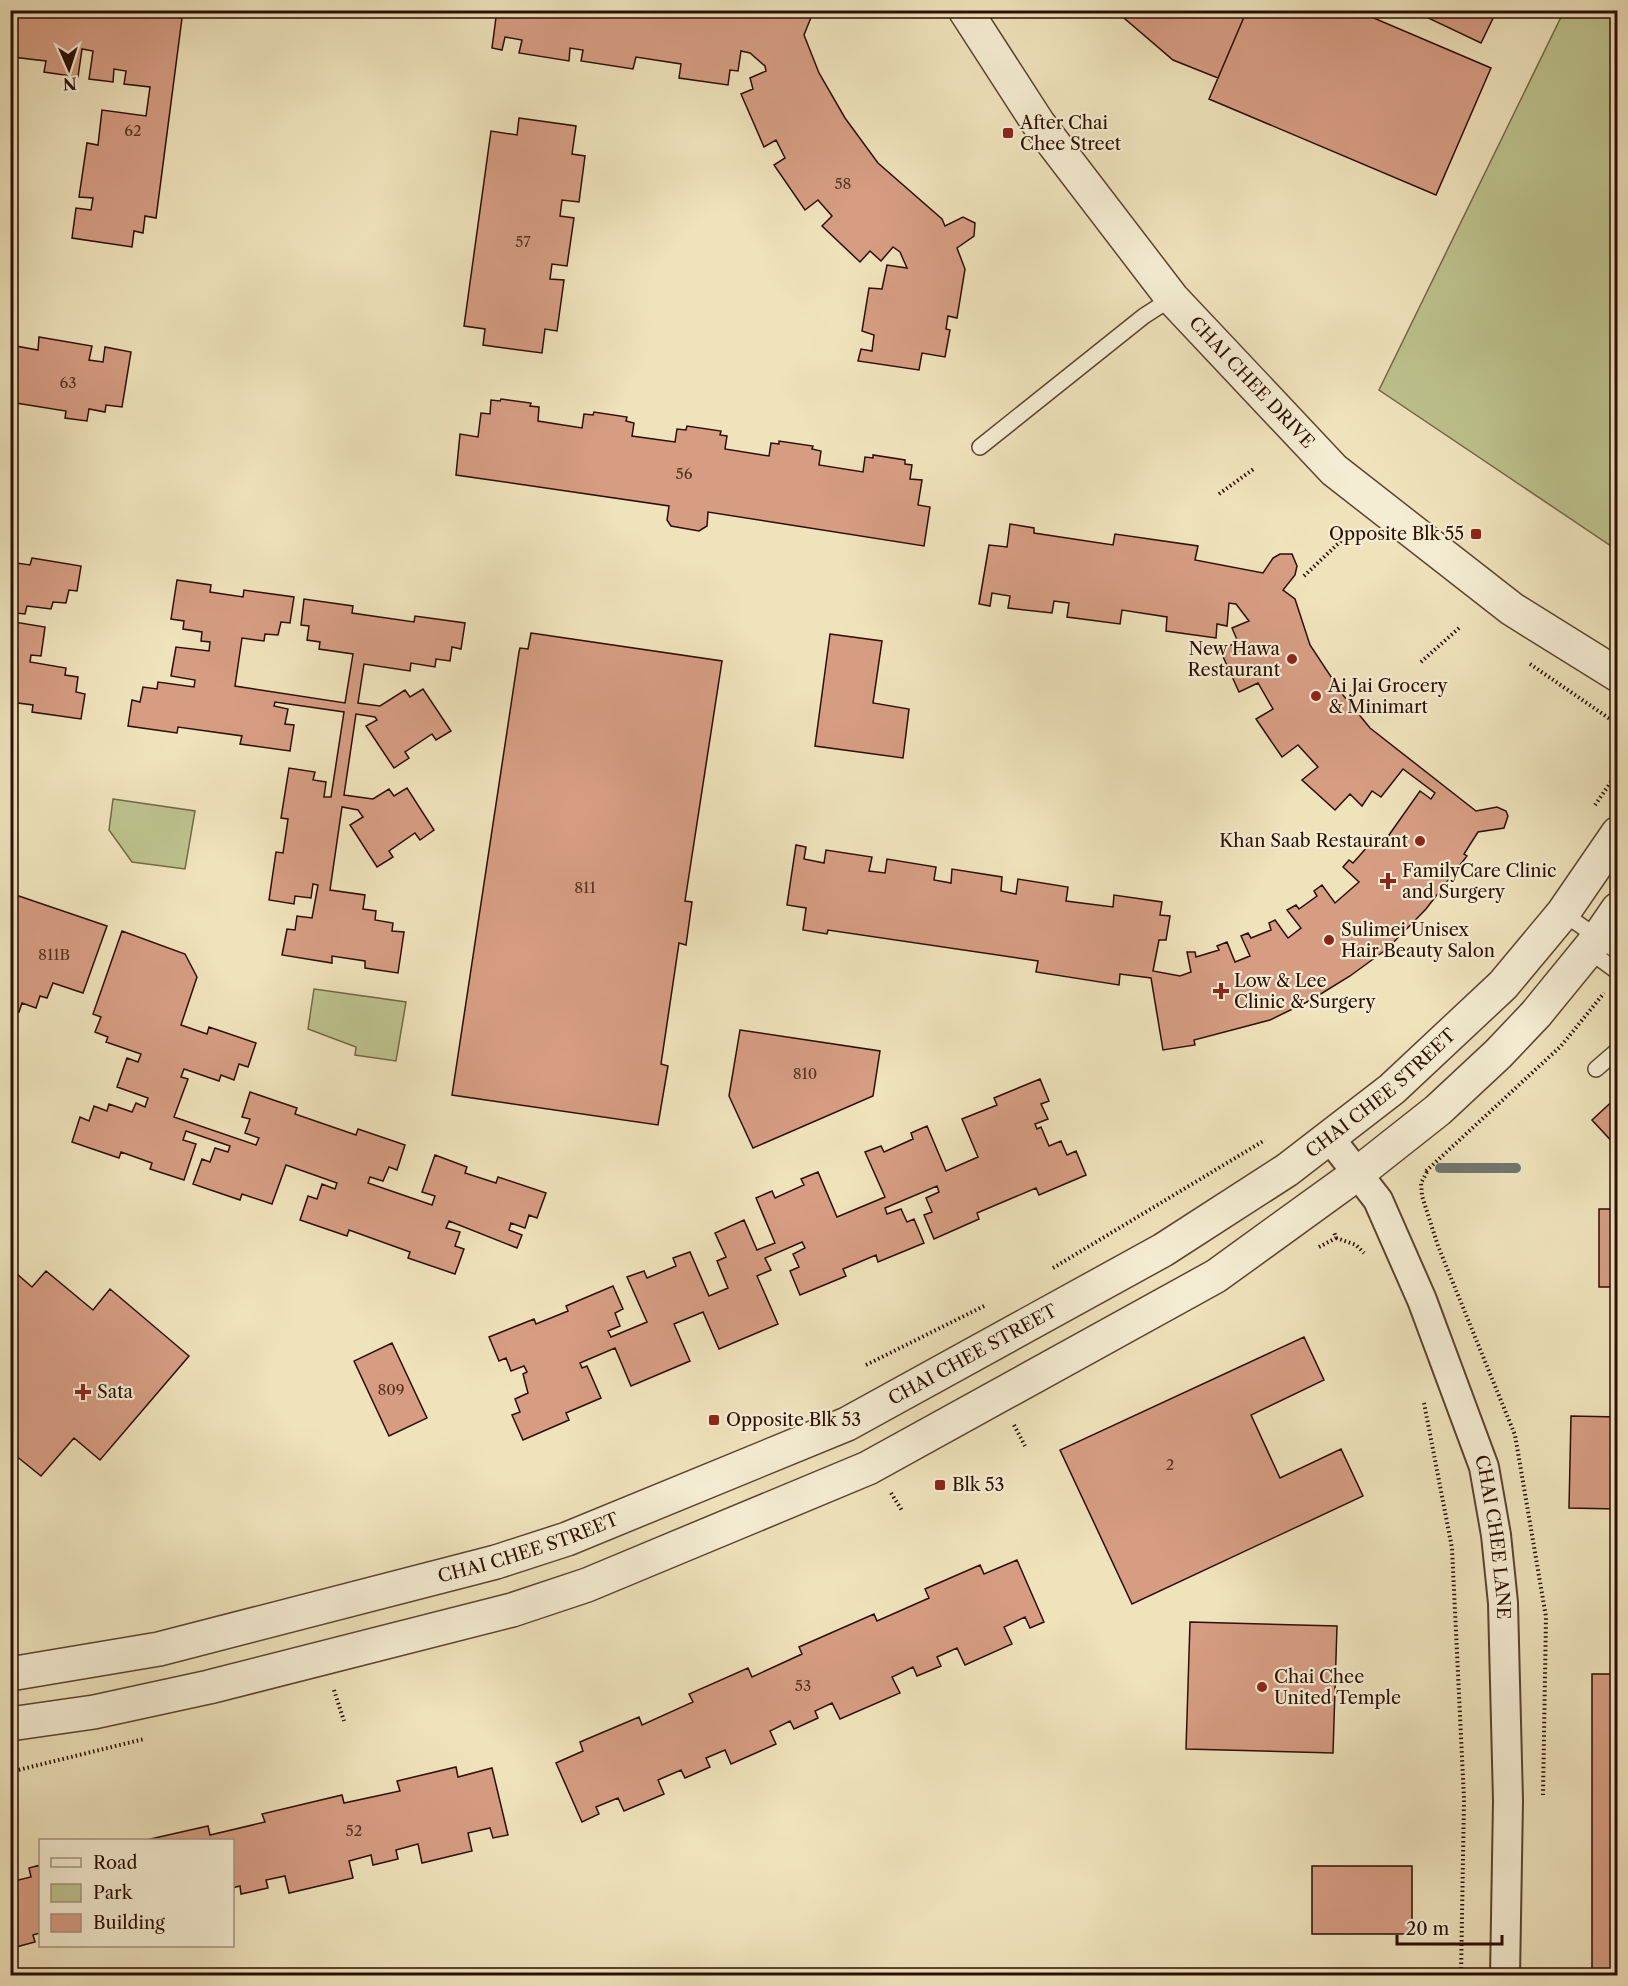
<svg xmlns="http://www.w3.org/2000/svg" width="1628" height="1986" font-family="'Libre Caslon Text',serif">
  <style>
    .green { fill: #bdc38e; stroke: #746947; stroke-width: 1.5 }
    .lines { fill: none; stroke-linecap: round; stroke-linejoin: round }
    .stream { stroke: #6f776e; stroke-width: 10 }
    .building { fill: #d69d83; stroke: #2b0f00; stroke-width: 1.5 }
    .service-casing { stroke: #5c442f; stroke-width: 18 }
    .minor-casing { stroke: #5c442f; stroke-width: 32 }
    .tertiary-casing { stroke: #5c442f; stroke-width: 36 }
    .path { stroke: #2b0f00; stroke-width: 4; stroke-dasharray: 1.5 3; stroke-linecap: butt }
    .service { stroke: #f5edd3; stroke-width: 15 }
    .minor { stroke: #f5edd3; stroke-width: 28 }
    .tertiary { stroke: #f5edd3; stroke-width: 33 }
    .poi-dot { fill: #8f2418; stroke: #f5edd3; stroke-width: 2 }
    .labels { text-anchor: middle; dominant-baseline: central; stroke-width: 4.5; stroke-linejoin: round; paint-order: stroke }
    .number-label { font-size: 15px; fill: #563221 }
    .poi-label { font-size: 18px; fill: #2b0f00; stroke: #f5edd3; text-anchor: start }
    .street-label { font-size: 18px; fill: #2b0f00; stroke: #f5edd3 }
  </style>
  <rect width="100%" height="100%" fill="#efe3bc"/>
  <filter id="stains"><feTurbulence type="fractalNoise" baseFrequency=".00333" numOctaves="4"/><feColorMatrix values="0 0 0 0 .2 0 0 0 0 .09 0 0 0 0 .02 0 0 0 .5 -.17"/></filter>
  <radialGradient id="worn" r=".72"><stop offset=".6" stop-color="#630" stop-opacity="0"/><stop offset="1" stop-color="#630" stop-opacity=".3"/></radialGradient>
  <!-- green -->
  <path class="green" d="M1564 11H1617V550L1379 390Z
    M113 799 195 811 185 869 132 862 109 830Z
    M314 989 406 1002 396 1061 355 1055 356 1047 308 1029Z"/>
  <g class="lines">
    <!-- stream -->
    <path class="stream" d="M1440 1168H1516"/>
  </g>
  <!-- building -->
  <path class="building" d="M10 10H133L182 18 156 218 145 216 143 233 134 231 132 247 72 238 76 208 91 210 93 198 79 197 87 143 98 145 102 110 146 116 150 87 124 84 126 71 114 69 113 82 89 79 93 51 82 49 78 77 44 72 46 61 12 57 18 17 10 16Z
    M497 10H776L779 14 782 10H814L804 35 819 73 845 118 878 163 942 219 945 226 963 217 975 223 974 236 957 248 965 269 957 318 948 316 946 329 950 330 945 357 922 353 919 370 858 361 861 349 872 351 874 335 862 331 869 288 882 289 887 265 907 268 900 252 893 247 881 261 870 251 860 262 822 226 832 216 818 200 805 210 774 165 785 158 776 140 764 147 741 94 753 89 750 78 766 71 765 66 750 53 741 51 738 71 730 70 728 85 679 78 681 64 636 57 633 69 581 61 583 50 570 48 569 61 519 53 522 40 505 37 502 50 492 48Z
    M1121 10H1247L1218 78 1173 60 1124 18Z
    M1247 10H1355L1491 68 1436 195 1209 99Z
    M1429 10H1497L1481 43 1426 17Z
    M519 118 576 126 572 154 585 156 579 202 562 200 560 216 574 218 567 266 552 264 550 279 564 280 557 331 545 329 542 353 483 345 485 329 464 326 491 131 517 135Z
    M39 337 92 346 89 360 103 362 105 347 131 352 122 407 106 405 105 412 89 409 87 421 65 418 66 411 10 402V345L38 350Z
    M501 399 531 403 530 406 539 407 538 421 582 428 584 414 593 415 594 412 627 417 626 421 634 423 632 436 675 442 677 429 686 430 687 426 721 431 720 435 727 436 725 449 769 456 771 443 779 444V441L813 446 812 449 821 451 819 465 863 472 865 457 873 458V455L905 460V464L912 465 910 479 922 480 918 505 930 507 924 546 708 512 707 526 699 531 671 526 667 520 669 506 456 475 460 434 478 437 481 413 490 414 491 400 500 401Z
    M1010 524 1034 528V533L1113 545 1115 534 1198 546 1195 560 1263 573 1273 558 1280 554H1292L1297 566 1295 575 1283 590 1295 599 1310 645 1343 695 1370 728 1476 811 1497 807 1506 811 1508 816 1504 828 1478 832 1464 854 1467 856 1426 909 1387 949 1350 976 1311 1000 1270 1020 1194 1040 1195 1045 1163 1050 1151 978 1120 974 1119 985 1036 972 1038 961 828 930 827 934 803 930 806 908 787 905 796 845 806 847 804 859 824 863 826 850 872 857 869 871 885 873 887 859 936 867 934 880 951 883 952 869 1002 877 1001 891 1016 894 1018 879 1068 887 1066 901 1113 907 1114 895 1162 902 1160 915 1170 916 1166 940H1159L1153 971 1180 976 1191 972 1187 952H1195L1196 957 1219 950 1217 946 1227 942 1235 962 1250 956 1241 936 1248 933 1251 938 1271 930 1269 923 1275 920 1288 938 1301 928 1287 910 1296 905 1299 909 1317 896 1314 891 1322 885 1335 903 1359 882 1343 867 1349 860 1353 863 1369 845 1365 841 1371 835 1386 848 1393 839 1389 835 1420 791 1431 799 1435 793 1403 769 1381 797 1372 791 1362 806 1350 794 1335 810 1302 780 1318 767 1298 745 1282 757 1256 719 1273 709 1258 683 1239 692 1220 650 1238 642 1232 628 1249 621 1236 604 1229 603 1227 626 1217 624 1216 638 1166 631 1167 617 1122 610 1120 624 1067 617 1069 603 1054 601 1052 613 1008 608 1010 596 992 593 990 606 979 604 989 545 1007 547Z
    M32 558 81 566 77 591 69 590 66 603 53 602 51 609 27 606 25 614 16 613 14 622 45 627 41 656 31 655 30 662 66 668 65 675 78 677 76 692 85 694 81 719 32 712 33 705 10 702V562L30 565Z
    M177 580 211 585 210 592 243 597 244 590 294 597 290 623 281 622 278 635 265 634 264 641 242 638 235 686 345 703 353 654 319 649 320 642 307 640 309 626 301 625 304 599 353 606 352 613 414 622 415 616 465 623 461 649 452 647 450 661 436 659 435 667 411 663 410 671 364 664 358 703 380 706 405 690 410 697 423 689 451 731 436 740 432 734 405 752 409 758 394 768 366 726 377 720 375 717 356 714 344 795 373 799 389 789 394 796 407 788 434 830 420 840 415 833 389 851 393 857 377 867 350 825 363 817 358 810 342 807 330 890 365 895 363 909 376 911 375 920 393 923 392 931 404 932 398 973 365 968V961L332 956V963L282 955 287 929 295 930 297 916 312 918 318 885 313 884 311 898 295 896 294 904 269 900 276 852 283 853 288 819 281 818 289 768 315 772 313 780 326 782 324 797H331L344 712 275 702 274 706 288 709 285 724 294 725 290 751 240 744 242 736 178 727 177 733 128 726 132 700 140 702 143 687 157 689 158 682 194 687 195 680 171 676 176 647 209 651 210 642 201 641 202 632 183 629 184 621 171 619Z
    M531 633 722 661 685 901 692 902 686 945 679 943 661 1064 668 1066 658 1125 452 1095 519 652 520 648 528 649Z
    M830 634 882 641 873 703 909 709 903 758 815 746Z
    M10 893 107 926 83 993 53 983 47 998 40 996 36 1008 22 1003 19 1012 10 1009Z
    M122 931 185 954 197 977 181 1025 207 1034 209 1027 256 1043 248 1067 239 1064 234 1080 221 1075 219 1081 184 1069 181 1077 188 1079 174 1117 256 1145 259 1138 245 1133 250 1119 242 1117 250 1092 297 1108 295 1114 356 1135 358 1129 405 1145 397 1170 389 1167 383 1181 370 1177 368 1183 432 1205 435 1196 422 1192 435 1155 467 1167 465 1173 496 1183 498 1177 546 1193 537 1218 529 1215 525 1228 511 1223 509 1230 522 1235 517 1248 449 1221 446 1228 460 1232 455 1246 464 1249 455 1274 408 1258 410 1252 349 1230 347 1236 300 1220 308 1196 317 1199 322 1184 335 1189 337 1183 286 1165 272 1204 242 1194 240 1200 193 1184 202 1159 210 1162 215 1148 228 1152 230 1146 186 1131 183 1140 196 1144 184 1180 150 1169 152 1163 121 1152 119 1158 72 1142 80 1117 89 1121 94 1106 107 1111 109 1104 132 1112 136 1103 145 1107 148 1098 117 1087 127 1058 138 1062 141 1054 106 1042 108 1037 95 1032 101 1017 93 1014Z
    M740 1030 880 1051 873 1096 753 1148 729 1096Z
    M1040 1079 1049 1101 1041 1104 1048 1119 1035 1124 1037 1129 1041 1127 1049 1146 1061 1141 1067 1155 1076 1151 1086 1175 1039 1195 1036 1188 977 1213 979 1219 934 1239 924 1215 932 1212 926 1198 939 1192 937 1186 885 1208 887 1214 901 1209 907 1222 914 1219 924 1243 878 1262 876 1255 843 1269 846 1276 800 1295 790 1271 799 1267 793 1254 805 1248 802 1242 765 1258 771 1270 757 1276 778 1324 719 1349 703 1312 674 1324 690 1361 631 1386 615 1348 580 1363 582 1368 587 1366 601 1398 566 1413 569 1420 523 1440 512 1415 520 1412 515 1399 528 1393 523 1374 527 1372 524 1366 511 1371 506 1358 499 1361 489 1337 534 1319 536 1324 568 1311 566 1306 613 1286 623 1309 615 1313 620 1326 608 1331 611 1337 647 1322 627 1277 644 1271 647 1278 676 1266 673 1258 690 1252 709 1296 728 1288 717 1261 726 1257 715 1233 744 1220 757 1250 775 1243 756 1198 772 1191 775 1198 804 1185 801 1179 818 1172 837 1217 885 1197 865 1152 881 1146 884 1152 913 1139 911 1133 927 1126 946 1171 978 1157 962 1119 997 1105 994 1098Z
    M1618 1096V1148L1592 1120Z
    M1599 1209H1618V1287H1599Z
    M10 1268 32 1287 46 1271 93 1310 110 1289 189 1356 100 1460 74 1438 41 1476 10 1451Z
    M1304 1337 1324 1380 1251 1415 1280 1478 1341 1449 1363 1496 1132 1604 1060 1450Z
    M392 1343 427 1418 389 1436 354 1361Z
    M1571 1416 1618 1417V1607H1614L1617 1509 1569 1508Z
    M1017 1560 1044 1622 1030 1628 1025 1617 1004 1627 1012 1644 965 1665 957 1648 937 1657 941 1666 917 1676 913 1667 892 1677 900 1693 840 1719 832 1703 815 1711 818 1718 794 1729 790 1721 770 1731 776 1744 731 1764 725 1750 706 1758 710 1767 685 1778 681 1770 658 1780 664 1794 624 1811 618 1798 596 1807 599 1814 582 1822 556 1763 583 1751 580 1742 639 1717 642 1725 693 1702 689 1694 748 1668 752 1677 802 1654 799 1647 874 1614 877 1621 929 1598 925 1589 980 1565 984 1574Z
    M1190 1622 1337 1626 1333 1753 1186 1749Z
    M1592 1674H1618V1976H1592Z
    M456 1767 458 1777 492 1768 508 1835 493 1838 490 1828 468 1833 472 1851 422 1863 418 1844 396 1850 398 1859 373 1865 371 1855 349 1861 353 1878 289 1893 285 1876 266 1880 268 1888 241 1894 240 1886 232 1888V1840H146L208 1826 210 1835 265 1822 262 1814 342 1795 344 1803 400 1791 397 1781Z
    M40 1865V1933L33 1935 35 1942 16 1947 10 1921V1882L31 1877 29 1868Z
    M1312 1866H1412V1934H1312Z"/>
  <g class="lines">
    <!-- service casing -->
    <g class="service-casing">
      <path id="service" d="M980 447 1144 316 1172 298
        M1563 913 1618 952
        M1588 950 1618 972
        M1596 1069 1618 1050"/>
    </g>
    <!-- minor casing -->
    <g class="minor-casing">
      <g id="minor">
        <path id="s1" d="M1329 1137 1378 1200 1422 1300 1484 1467 1496 1535 1503 1603 1508 1801 1505 1976"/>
      </g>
    </g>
    <!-- tertiary casing -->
    <g class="tertiary-casing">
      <g id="tertiary">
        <path id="s2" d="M965 10 1038 123 1172 298 1334 470 1512 609 1618 675"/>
        <path id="s3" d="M10 1674 159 1649 496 1562 567 1539 847 1424 1163 1250 1287 1170 1392 1089 1503 985 1563 913 1618 833"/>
        <path d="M10 1724 94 1712 209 1687 512 1610 587 1585 868 1468 1216 1276 1357 1174 1438 1110 1498 1054 1536 1014 1598 938 1618 909"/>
      </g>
    </g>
    <!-- path -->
    <path class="path" d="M1219 494 1255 468
      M1304 576 1343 539
      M1421 662 1459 628
      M1530 664 1613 721 1618 730
      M1595 805 1618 772
      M1426 1171 1561 1046 1604 993
      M1427 1172 1421 1183 1422 1196 1438 1246 1515 1435 1546 1617 1543 1795
      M1336 1238 1356 1245 1364 1253
      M1319 1247 1336 1238 1334 1232
      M1053 1268 1265 1140
      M866 1365 986 1305
      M1424 1403 1452 1548 1464 1799 1461 1976
      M1014 1425 1025 1446
      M891 1493 903 1512
      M334 1690 344 1721
      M10 1772 144 1739"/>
    <!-- service -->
    <use href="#service" class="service"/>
    <!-- minor -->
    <use href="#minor" class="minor"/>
    <!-- tertiary -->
    <use href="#tertiary" class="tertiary"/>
  </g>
  <!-- markers -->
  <g class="poi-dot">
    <rect x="1002" y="127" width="12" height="12" rx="3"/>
    <rect x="1470" y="528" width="12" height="12" rx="3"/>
    <circle cx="1292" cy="659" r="6"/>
    <circle cx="1316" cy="696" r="6"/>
    <circle cx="1420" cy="841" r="6"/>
    <path d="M1385 872h6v6h6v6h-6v6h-6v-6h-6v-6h6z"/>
    <circle cx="1329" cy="940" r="6"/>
    <path d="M1218 982h6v6h6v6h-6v6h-6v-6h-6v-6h6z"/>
    <path d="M80 1383h6v6h6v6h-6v6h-6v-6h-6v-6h6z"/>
    <rect x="708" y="1414" width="12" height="12" rx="3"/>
    <rect x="934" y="1479" width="12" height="12" rx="3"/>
    <circle cx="1262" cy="1687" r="6"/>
  </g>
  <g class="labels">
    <!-- number labels -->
    <g class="number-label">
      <text x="133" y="130">62</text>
      <text x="843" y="183">58</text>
      <text x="523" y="241">57</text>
      <text x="68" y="382">63</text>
      <text x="684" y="473">56</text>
      <text x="585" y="887">811</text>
      <text x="54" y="954">811B</text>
      <text x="805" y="1073">810</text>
      <text x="391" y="1389">809</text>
      <text x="1170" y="1464">2</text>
      <text x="803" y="1685">53</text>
      <text x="354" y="1830">52</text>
    </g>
    <!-- poi labels -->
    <g class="poi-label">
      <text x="1020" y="123">After Chai<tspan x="1020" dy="21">Chee Street</tspan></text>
      <text x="1464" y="534" text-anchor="end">Opposite Blk 55</text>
      <text x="1280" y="649" text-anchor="end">New Hawa<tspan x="1280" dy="21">Restaurant</tspan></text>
      <text x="1328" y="686">Ai Jai Grocery<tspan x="1328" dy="21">&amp; Minimart</tspan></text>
      <text x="1408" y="841" text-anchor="end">Khan Saab Restaurant</text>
      <text x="1402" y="871">FamilyCare Clinic<tspan x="1402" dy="21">and Surgery</tspan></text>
      <text x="1341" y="930">Sulimei Unisex<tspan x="1341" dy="21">Hair Beauty Salon</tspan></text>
      <text x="1234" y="981">Low &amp; Lee<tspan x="1234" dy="21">Clinic &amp; Surgery</tspan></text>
      <text x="97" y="1392">Sata</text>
      <text x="726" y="1420">Opposite Blk 53</text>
      <text x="952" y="1485">Blk 53</text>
      <text x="1274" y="1677">Chai Chee<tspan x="1274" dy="21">United Temple</tspan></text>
    </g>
    <!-- street labels -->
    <g class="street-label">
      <text stroke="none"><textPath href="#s2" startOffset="471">CHAI CHEE DRIVE</textPath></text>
      <text stroke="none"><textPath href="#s3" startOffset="1506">CHAI CHEE STREET</textPath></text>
      <text stroke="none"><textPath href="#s3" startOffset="1020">CHAI CHEE STREET</textPath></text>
      <text stroke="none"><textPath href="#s1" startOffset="438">CHAI CHEE LANE</textPath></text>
      <text stroke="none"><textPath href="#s3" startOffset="534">CHAI CHEE STREET</textPath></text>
    </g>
  </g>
  <!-- margin -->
  <rect width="1628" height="1986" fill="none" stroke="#efe3bc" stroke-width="36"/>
  <rect x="12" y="12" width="1604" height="1962" fill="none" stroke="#2b0f00" stroke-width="3"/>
  <rect x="18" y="18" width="1592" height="1950" fill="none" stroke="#2b0f00" stroke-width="1.5"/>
  <!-- legend -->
  <rect x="39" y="1839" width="195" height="108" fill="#f5edd3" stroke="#a4947f" stroke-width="1.5"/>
  <rect x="51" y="1858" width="30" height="9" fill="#f5edd3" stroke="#a4947f" stroke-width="1.5"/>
  <text x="93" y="1869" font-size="18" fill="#2b0f00">Road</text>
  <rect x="51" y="1884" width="30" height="18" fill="#bdc38e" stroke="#a4947f" stroke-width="1.5"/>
  <text x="93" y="1899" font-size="18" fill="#2b0f00">Park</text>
  <rect x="51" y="1914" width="30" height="18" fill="#d69d83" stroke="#a4947f" stroke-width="1.5"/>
  <text x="93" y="1929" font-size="18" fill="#2b0f00">Building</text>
  <!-- north arrow -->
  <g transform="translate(69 69) rotate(177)" stroke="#f5edd3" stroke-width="4.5" paint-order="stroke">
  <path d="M0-4.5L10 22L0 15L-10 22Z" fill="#2b0f00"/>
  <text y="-9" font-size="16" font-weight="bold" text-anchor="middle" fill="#2b0f00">N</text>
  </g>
  <!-- scale -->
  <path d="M1397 1935v9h105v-9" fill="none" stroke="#2b0f00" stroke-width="3"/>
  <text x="1406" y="1935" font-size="18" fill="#2b0f00" stroke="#f5edd3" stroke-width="4.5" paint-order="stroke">20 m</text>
  <rect width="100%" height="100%" filter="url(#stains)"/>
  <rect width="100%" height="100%" fill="url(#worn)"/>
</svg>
